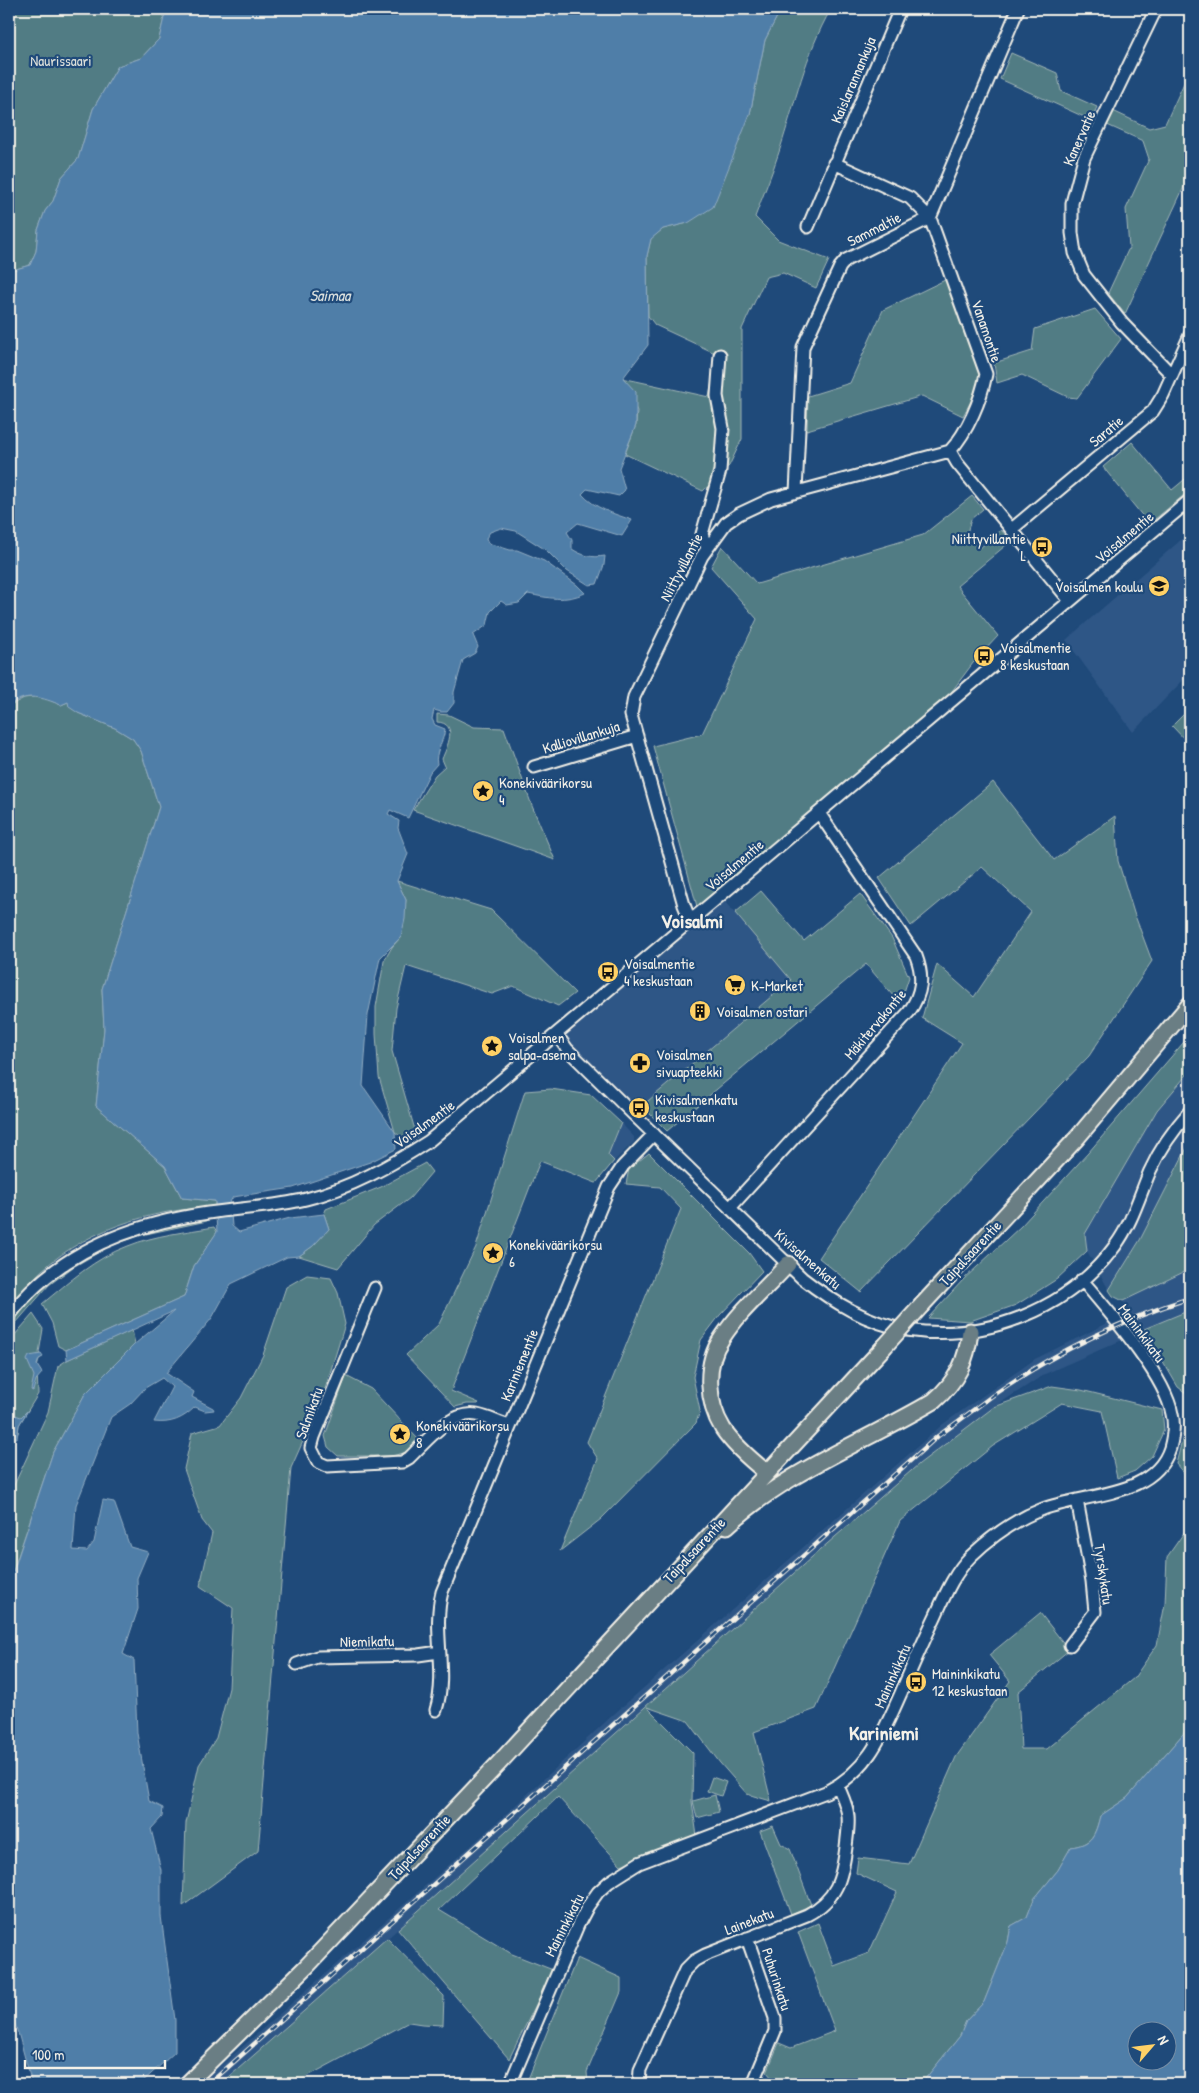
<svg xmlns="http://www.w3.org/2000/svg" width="1199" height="2093" font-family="'Patrick Hand',sans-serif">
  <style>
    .built { fill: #2e5686 }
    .green { fill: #517c84; stroke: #a2b6b6 }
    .water { fill: #4f7ea8; stroke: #91acc2; fill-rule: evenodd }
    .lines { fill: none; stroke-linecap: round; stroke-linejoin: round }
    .minor-casing { stroke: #f4f1e8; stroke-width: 15 }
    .major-casing { stroke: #f4f1e8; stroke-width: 19 }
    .minor { stroke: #1f4a7a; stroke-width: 11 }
    .major { stroke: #6b7e84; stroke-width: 15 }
    .rail-casing { stroke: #f4f1e8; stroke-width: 4.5 }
    .rail { stroke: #1f4a7a; stroke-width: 2.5; stroke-dasharray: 8; stroke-linecap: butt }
    .major-bridge-casing { stroke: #f4f1e8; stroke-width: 19; stroke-linecap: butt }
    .major-bridge { stroke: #6b7e84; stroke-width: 15 }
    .labels { text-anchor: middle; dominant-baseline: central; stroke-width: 4.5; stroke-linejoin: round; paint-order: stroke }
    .park-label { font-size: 15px; fill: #dcdfd9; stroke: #1f4a7a }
    .street-label { font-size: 15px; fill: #f4f1e8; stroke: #1f4a7a }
    .poi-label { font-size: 15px; fill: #f4f1e8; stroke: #1f4a7a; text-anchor: start }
    .water-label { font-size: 16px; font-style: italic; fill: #dbe0de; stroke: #1f4a7a }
    .district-label { font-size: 20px; font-weight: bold; fill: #f4f1e8; stroke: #1f4a7a }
  </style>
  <rect width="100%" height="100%" fill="#1f4a7a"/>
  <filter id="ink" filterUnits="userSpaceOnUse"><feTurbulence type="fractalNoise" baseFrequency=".02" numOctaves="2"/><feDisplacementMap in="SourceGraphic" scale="10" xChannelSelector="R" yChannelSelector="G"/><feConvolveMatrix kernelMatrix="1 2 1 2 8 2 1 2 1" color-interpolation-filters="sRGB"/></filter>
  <g filter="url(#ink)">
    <!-- built -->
    <path class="built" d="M1190 532V673L1133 732 1066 640Z
      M720 896 792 979 633 1114 557 1035Z
      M1190 1071V1142L1140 1240 1109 1290 1087 1251 1085 1234 1157 1110Z
      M621 1123 634 1137V1142L614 1161 608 1155Z
      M1190 1269V1310L1045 1374 994 1407 919 1464 812 1557 398 1929 221 2084H200L492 1827 614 1714 943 1424 1035 1359 1130 1312 1123 1301Z"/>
    <!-- green -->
    <path class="green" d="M9 9H166L159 39 141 58 118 66 93 109 78 159 61 178 53 201 45 211 38 230 36 251 30 265 9 271Z
      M781 9H831C805 54 795 104 779 152 772 174 763 195 755 217L778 240 829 260 816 288 783 273 766 277 742 329V439L729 466 703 491 625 454 636 425 637 411 622 378 709 397 717 354 655 325 648 316 647 256 651 238 663 229 688 223 750 114 765 40Z
      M1011 53 1057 73 1061 91 1097 107 1091 120 1000 79Z
      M1190 70V174L1125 314 1108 293 1129 248 1126 209 1149 159 1143 141 1105 124 1113 111 1149 128 1165 124Z
      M947 279 980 374 979 386 963 416 922 396 807 430 808 396 850 383 883 310Z
      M1095 309 1121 339 1077 398 1068 397 1022 375 997 383 994 363 1032 351 1035 329Z
      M1132 442 1172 490 1190 475V490L1149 524 1103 467Z
      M972 496 983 509 971 519 967 533 980 548 1001 530 1011 541 957 586 998 636 973 663 949 695 698 910 653 746 702 734 757 619 711 567 722 546 757 584 923 535Z
      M40 696 61 705 68 702 78 713 115 728 133 739 141 751 159 807 102 989 104 1029 96 1106 165 1166 182 1198 215 1201V1207C151 1209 79 1231 33 1279 24 1288 17 1299 9 1309V706L24 698Z
      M1190 708V745L1172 726Z
      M437 714 449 715 474 727 504 728 532 806 555 860 413 810 435 775 445 766 442 759C447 747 459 723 437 722Z
      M993 782 1054 860 1115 816 1118 861 1134 913 1152 961 1089 1056 861 1292 819 1258 962 1043 922 1018 937 964 974 997 1031 912 982 867 911 926 879 878Z
      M397 881 491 910 575 993 558 1006 513 986 492 994 406 966 396 1008 392 1051 417 1137 400 1136 395 1132 379 1077 376 1034V1007L384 961 392 947 401 937 406 900Z
      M761 891 804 941 860 894 892 938 909 977 900 1004 866 964 667 1131 642 1106 791 980 735 913Z
      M1190 1035V1071L1157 1110 1085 1234 1087 1251 1057 1279 1016 1305 970 1321 928 1318 963 1280 1021 1226 1088 1153Z
      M551 1089 591 1095 621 1123 608 1155 614 1161 596 1183 540 1161 451 1391 479 1403 478 1404H467L455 1407 406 1355 439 1324 476 1247 525 1091Z
      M1190 1142V1269L1123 1301 1113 1296 1109 1290 1140 1240Z
      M649 1153 749 1253 762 1271 720 1315 701 1340 693 1377 700 1411 696 1423 601 1519 560 1551 598 1459 587 1442 681 1209 660 1187 626 1184 629 1169Z
      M425 1163 432 1172 410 1198 374 1225 338 1268 299 1256 313 1246 329 1229 324 1214 326 1209 381 1187Z
      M206 1218 207 1221 141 1235 108 1247 73 1267 49 1285 9 1331V1326C45 1281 85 1247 142 1231 163 1226 185 1222 206 1218Z
      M214 1227 217 1232 194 1266 184 1297 66 1350 58 1346 52 1323 42 1304C69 1282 95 1258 128 1246 155 1235 186 1232 214 1227Z
      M307 1275 331 1278 338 1293 345 1324 322 1399 291 1468 258 1851 183 1906 186 1823 199 1765 216 1738 229 1688 233 1608 200 1586 212 1533 202 1520 184 1469 192 1433 220 1425 241 1398 263 1355 286 1287Z
      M1190 1310V1396L1178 1387 1144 1329Z
      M33 1314 43 1329 39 1353 42 1357 39 1359 37 1368 38 1394 19 1425 18 1433 9 1446V1346L14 1336Z
      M132 1330 135 1344 85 1394 53 1452 10 1580 9 1496 48 1412 58 1366 67 1360Z
      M346 1376 371 1389 418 1439 407 1452 392 1456H338L328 1447 325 1436Z
      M1052 1386 1081 1390 1162 1410 1164 1430 1152 1456 1135 1471 1117 1478 1102 1411 1062 1403 993 1446 900 1521 816 1709 754 1732 771 1801 747 1794 720 1763 688 1721 647 1707 693 1753 692 1802 697 1836 621 1865 558 1797 439 1910 512 1954 553 1970 509 2059 398 1929 812 1557 919 1464 994 1407Z
      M1188 1416 1190 1417V1481L1176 1464Z
      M1190 1524V1726L1127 1798 1100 1816C1095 1835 1092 1844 1071 1847L1058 1870 1034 1899 1027 1917 1011 1926 1008 1942 984 2002 966 2021 960 2036 921 2084H777L767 2072 779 2043 791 2048 835 2031 798 1932 818 1923 834 1966 869 1953 897 1892 856 1873 858 1858 909 1864 956 1757 1010 1681 989 1655 1040 1613 1069 1650 1018 1692 1021 1749H1047L1134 1678 1157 1645 1165 1604 1167 1557Z
      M712 1777 726 1782 721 1796 707 1791Z
      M715 1795 719 1812 697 1818 693 1801Z
      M773 1826 781 1844 790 1849 811 1905 791 1914 760 1831Z
      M387 1938 444 1996 443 2025 422 2024 409 2022 293 2084H221Z
      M577 1958 621 1978V1992L587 2072 588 2084H526Z"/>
    <!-- water -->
    <path class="water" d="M166 9H781L765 40 750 114 713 207 688 223 663 229 651 239 647 256 648 345 623 378 636 392V425L619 468 625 490 619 496 587 489 582 494C594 508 614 514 632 520L622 536 578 523 567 532 572 540V549C583 556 592 558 605 556L604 565 597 584 589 585 567 571 546 550 516 531 501 528 490 532 486 538 488 543 510 550H517L544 561 577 585 585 593C565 602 548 598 528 594L519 603 507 605 501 601 490 612 487 625 473 635 478 647 475 653 463 660 454 692V703L447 712H441L434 710 432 719 435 725 445 729C444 741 434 753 437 764L430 772 408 818 390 810 388 814 399 821 398 828 408 854 397 881 406 900 405 919 401 937 380 958 368 1015 363 1086 395 1132 396 1149 370 1162 293 1188 233 1197 230 1202 232 1226 239 1232 290 1218 324 1214 329 1229 313 1246 299 1256 287 1257 231 1284 212 1318 166 1373 194 1392 192 1397 213 1408 214 1410 205 1411 195 1407C183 1419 171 1424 154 1422L172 1387 162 1378 145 1388 130 1404 111 1417 76 1505 73 1550 87 1551 94 1542 103 1500 114 1502 130 1547 148 1552 137 1578 138 1609 123 1654 134 1660 137 1733 149 1801 163 1808 162 1817 151 1829 161 1870V1916L175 2020V2052L140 2084H32L19 2036 9 2007V1584L53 1452 85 1394 135 1344 174 1311 67 1360 66 1350 184 1297 194 1266 217 1232 215 1201 182 1198 165 1166 96 1106 104 1029 102 989 159 807 141 751 133 739 115 728 78 713 69 707 68 702 61 705C43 698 26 691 9 706V271L30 265 36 251 38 230 45 211 53 201 61 178 78 159 93 109 118 66 141 58 159 39Z
      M41 1354 43 1357 39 1359 37 1365 42 1373 36 1380 33 1391 31 1390 34 1376 27 1360 29 1356Z
      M28 1410 19 1425 17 1438H10L13 1447 9 1451V1413L21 1417Z
      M1190 1726V2084H921L960 2036 966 2021 984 2002 1008 1942 1011 1926 1027 1917 1034 1899 1058 1870 1071 1847C1092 1844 1095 1836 1100 1816L1127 1798ZM1136 2030H1166V2060H1136Z"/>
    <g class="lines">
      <!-- minor casing -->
      <g class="minor-casing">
        <path id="minor" d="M1156 9 1084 158 1072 203V233L1075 253 1084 275 1122 323 1172 375
          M834 163 910 198 930 218 986 374C981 400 968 431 950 451
          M808 227 900 9
          M796 492 803 347 840 267 846 260 930 218 1018 9
          M1012 529 1153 411 1163 395 1190 335
          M707 548 702 534 720 471 723 428 717 396 720 355
          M534 767 637 736
          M692 920 688 915 684 905 631 715 634 697 702 556 726 523 739 514 771 499 950 451 957 463 1070 601
          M557 1035 567 1049 633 1114 802 1278C833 1302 867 1323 907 1330 985 1342 1068 1310 1115 1246 1132 1223 1139 1197 1150 1171 1160 1149 1174 1129 1190 1111
          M730 1208 909 1012C922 993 924 977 916 956L819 813
          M375 1288 314 1437 311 1448 318 1462 327 1466 402 1462 409 1458C426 1442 450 1410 477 1415 488 1417 499 1423 510 1426
          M9 1316C57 1252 131 1224 208 1213 241 1208 274 1207 306 1199 351 1188 390 1166 429 1141L1190 500
          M1070 1645 1095 1612 1092 1581 1077 1500
          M297 1664 317 1657 418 1655 439 1652
          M436 1710C448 1672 432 1631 442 1592L609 1187 623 1166 654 1134
          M747 1938 775 2018V2031L753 2084
          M510 2084 578 1925 588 1906 598 1892 609 1882 639 1863 826 1792C869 1770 882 1735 901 1693 912 1667 923 1642 935 1617 945 1595 954 1573 971 1556 992 1536 1016 1519 1043 1509 1084 1493 1154 1498 1170 1448 1173 1437 1175 1425 1172 1414 1165 1375 1108 1311 1082 1280
          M639 2084 640 2070 685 1970 694 1961 705 1955 807 1915C837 1899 842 1879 846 1847 847 1837 849 1826 848 1816 847 1805 842 1796 838 1786"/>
      </g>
      <!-- major casing -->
      <g class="major-casing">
        <path id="major" d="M922 1305 1077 1138 1190 1004
          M766 1472C751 1460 734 1445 723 1429 707 1403 704 1364 722 1338 740 1310 766 1289 788 1264
          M727 1526C786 1471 865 1442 934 1401 957 1381 967 1361 970 1331
          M187 2084 306 1967 499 1763 884 1347"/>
      </g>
      <!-- minor -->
      <use href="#minor" class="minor"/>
      <!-- major -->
      <use href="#major" class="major"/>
      <!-- rail casing -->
      <g class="rail-casing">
        <path id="rail" d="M209 2084 938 1436C958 1422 977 1407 996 1393 1054 1353 1123 1319 1190 1298"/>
      </g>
      <!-- rail -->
      <use href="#rail" class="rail"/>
      <!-- major-bridge casing -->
      <g class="major-bridge-casing">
        <path id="major-bridge" d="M884 1347 922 1305"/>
      </g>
      <!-- major-bridge -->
      <use href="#major-bridge" class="major-bridge"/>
    </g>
  </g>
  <!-- icons -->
  <defs>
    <g id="bus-disc" transform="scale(1.125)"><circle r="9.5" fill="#ffd166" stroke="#1f4a7a"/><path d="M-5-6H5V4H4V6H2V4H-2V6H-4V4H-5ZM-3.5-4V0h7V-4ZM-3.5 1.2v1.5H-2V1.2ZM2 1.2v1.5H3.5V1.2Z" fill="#111"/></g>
    <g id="school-disc" transform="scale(1.125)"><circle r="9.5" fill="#ffd166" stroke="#1f4a7a"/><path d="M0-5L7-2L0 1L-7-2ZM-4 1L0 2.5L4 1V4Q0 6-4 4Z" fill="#111"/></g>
    <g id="sight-disc" transform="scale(1.125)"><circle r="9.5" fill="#ffd166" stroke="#1f4a7a"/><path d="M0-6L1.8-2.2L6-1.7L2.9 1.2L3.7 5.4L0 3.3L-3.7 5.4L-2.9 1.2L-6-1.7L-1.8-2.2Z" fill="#111"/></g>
    <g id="supermarket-disc" transform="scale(1.125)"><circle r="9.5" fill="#ffd166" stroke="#1f4a7a"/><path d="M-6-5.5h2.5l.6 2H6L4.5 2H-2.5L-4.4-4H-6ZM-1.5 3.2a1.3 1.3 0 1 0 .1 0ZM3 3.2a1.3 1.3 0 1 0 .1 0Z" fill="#111"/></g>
    <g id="building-disc" transform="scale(1.125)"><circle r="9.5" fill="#ffd166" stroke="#1f4a7a"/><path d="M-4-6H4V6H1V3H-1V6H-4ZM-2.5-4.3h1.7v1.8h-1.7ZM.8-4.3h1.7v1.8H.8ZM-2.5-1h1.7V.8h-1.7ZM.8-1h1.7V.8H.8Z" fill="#111"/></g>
    <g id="pharmacy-disc" transform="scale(1.125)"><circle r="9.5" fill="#ffd166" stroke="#1f4a7a"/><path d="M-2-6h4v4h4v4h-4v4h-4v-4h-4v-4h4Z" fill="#111"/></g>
  </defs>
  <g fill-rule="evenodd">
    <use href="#bus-disc" x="1042" y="547"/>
    <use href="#school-disc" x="1159" y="586"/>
    <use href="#bus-disc" x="984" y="656"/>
    <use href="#sight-disc" x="483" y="791"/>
    <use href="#bus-disc" x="608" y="972"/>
    <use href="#supermarket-disc" x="735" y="985"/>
    <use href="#building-disc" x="700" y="1011"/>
    <use href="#sight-disc" x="492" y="1046"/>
    <use href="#pharmacy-disc" x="640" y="1063"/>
    <use href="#bus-disc" x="639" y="1108"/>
    <use href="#sight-disc" x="493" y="1253"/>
    <use href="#sight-disc" x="400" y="1434"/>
    <use href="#bus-disc" x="916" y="1682"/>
  </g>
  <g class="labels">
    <!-- park labels -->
    <g class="park-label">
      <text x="61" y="60">Naurissaari</text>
    </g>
    <!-- street labels -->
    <g class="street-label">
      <text transform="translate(853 80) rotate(-67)">Kaislarannankuja</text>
      <text transform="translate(1079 138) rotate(-66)">Kanervatie</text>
      <text transform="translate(874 229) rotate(-27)">Sammaltie</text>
      <text transform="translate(987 331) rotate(71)">Vanamontie</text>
      <text transform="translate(1106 431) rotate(-40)">Saratie</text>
      <text transform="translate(1124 537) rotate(-40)">Voisalmentie</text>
      <text transform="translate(681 567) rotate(-62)">Niittyvillantie</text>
      <text transform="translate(581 737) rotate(-17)">Kalliovillankuja</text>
      <text transform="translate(734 865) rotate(-40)">Voisalmentie</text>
      <text transform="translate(875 1024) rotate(-50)">Mäkitervakontie</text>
      <text transform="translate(424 1124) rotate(-36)">Voisalmentie</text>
      <text transform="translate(970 1253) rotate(-47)">Taipalsaarentie</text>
      <text transform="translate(808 1259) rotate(41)">Kivisalmenkatu</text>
      <text transform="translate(1142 1333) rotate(54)">Maininkikatu</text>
      <text transform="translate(519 1365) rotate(-68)">Kariniementie</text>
      <text transform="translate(309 1413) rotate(-70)">Salmikatu</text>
      <text transform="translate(694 1550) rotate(-47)">Taipalsaarentie</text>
      <text transform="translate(1104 1574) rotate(82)">Tyrskykatu</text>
      <text transform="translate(367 1641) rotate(-1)">Niemikatu</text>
      <text transform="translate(892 1676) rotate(-66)">Maininkikatu</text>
      <text transform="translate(419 1847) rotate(-47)">Taipalsaarentie</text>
      <text transform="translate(749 1921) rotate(-21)">Lainekatu</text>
      <text transform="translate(564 1925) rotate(-63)">Maininkikatu</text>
      <text transform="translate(777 1979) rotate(72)">Puhurinkatu</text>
    </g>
    <!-- poi labels -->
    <g class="poi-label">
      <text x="1026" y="538" text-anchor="end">Niittyvillantie<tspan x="1026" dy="17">L</tspan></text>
      <text x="1143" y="586" text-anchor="end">Voisalmen koulu</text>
      <text x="1000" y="647">Voisalmentie<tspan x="1000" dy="17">8 keskustaan</tspan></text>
      <text x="499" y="782">Konekiväärikorsu<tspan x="499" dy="17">4</tspan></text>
      <text x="624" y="963">Voisalmentie<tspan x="624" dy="17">4 keskustaan</tspan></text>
      <text x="751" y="985">K-Market</text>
      <text x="716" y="1011">Voisalmen ostari</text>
      <text x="508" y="1037">Voisalmen<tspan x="508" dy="17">salpa-asema</tspan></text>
      <text x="656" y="1054">Voisalmen<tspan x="656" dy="17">sivuapteekki</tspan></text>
      <text x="655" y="1099">Kivisalmenkatu<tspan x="655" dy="17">keskustaan</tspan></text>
      <text x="509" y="1244">Konekiväärikorsu<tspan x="509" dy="17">6</tspan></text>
      <text x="416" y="1425">Konekiväärikorsu<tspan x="416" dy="17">8</tspan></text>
      <text x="932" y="1673">Maininkikatu<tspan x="932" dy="17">12 keskustaan</tspan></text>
    </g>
    <!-- water labels -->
    <g class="water-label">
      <text x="330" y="295">Saimaa</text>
    </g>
    <!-- district labels -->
    <g class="district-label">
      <text x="692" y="920">Voisalmi</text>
      <text x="884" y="1732">Kariniemi</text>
    </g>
  </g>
  <!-- margin -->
  <rect width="1199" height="2093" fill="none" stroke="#1f4a7a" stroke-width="30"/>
  <rect x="15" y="15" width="1169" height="2063" fill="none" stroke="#f4f1e8" stroke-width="2" filter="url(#ink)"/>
  <!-- north arrow -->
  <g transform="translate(1152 2046) rotate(62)"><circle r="24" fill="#1f4a7a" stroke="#748da6"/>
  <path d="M0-4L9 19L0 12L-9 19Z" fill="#ffd166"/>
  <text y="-8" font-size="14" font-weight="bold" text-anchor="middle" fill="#f4f1e8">N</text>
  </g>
  <!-- scale -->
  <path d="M25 2060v8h140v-8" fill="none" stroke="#f4f1e8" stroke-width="2.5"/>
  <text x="32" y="2060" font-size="15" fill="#f4f1e8" stroke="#1f4a7a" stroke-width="4" paint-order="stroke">100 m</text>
</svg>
